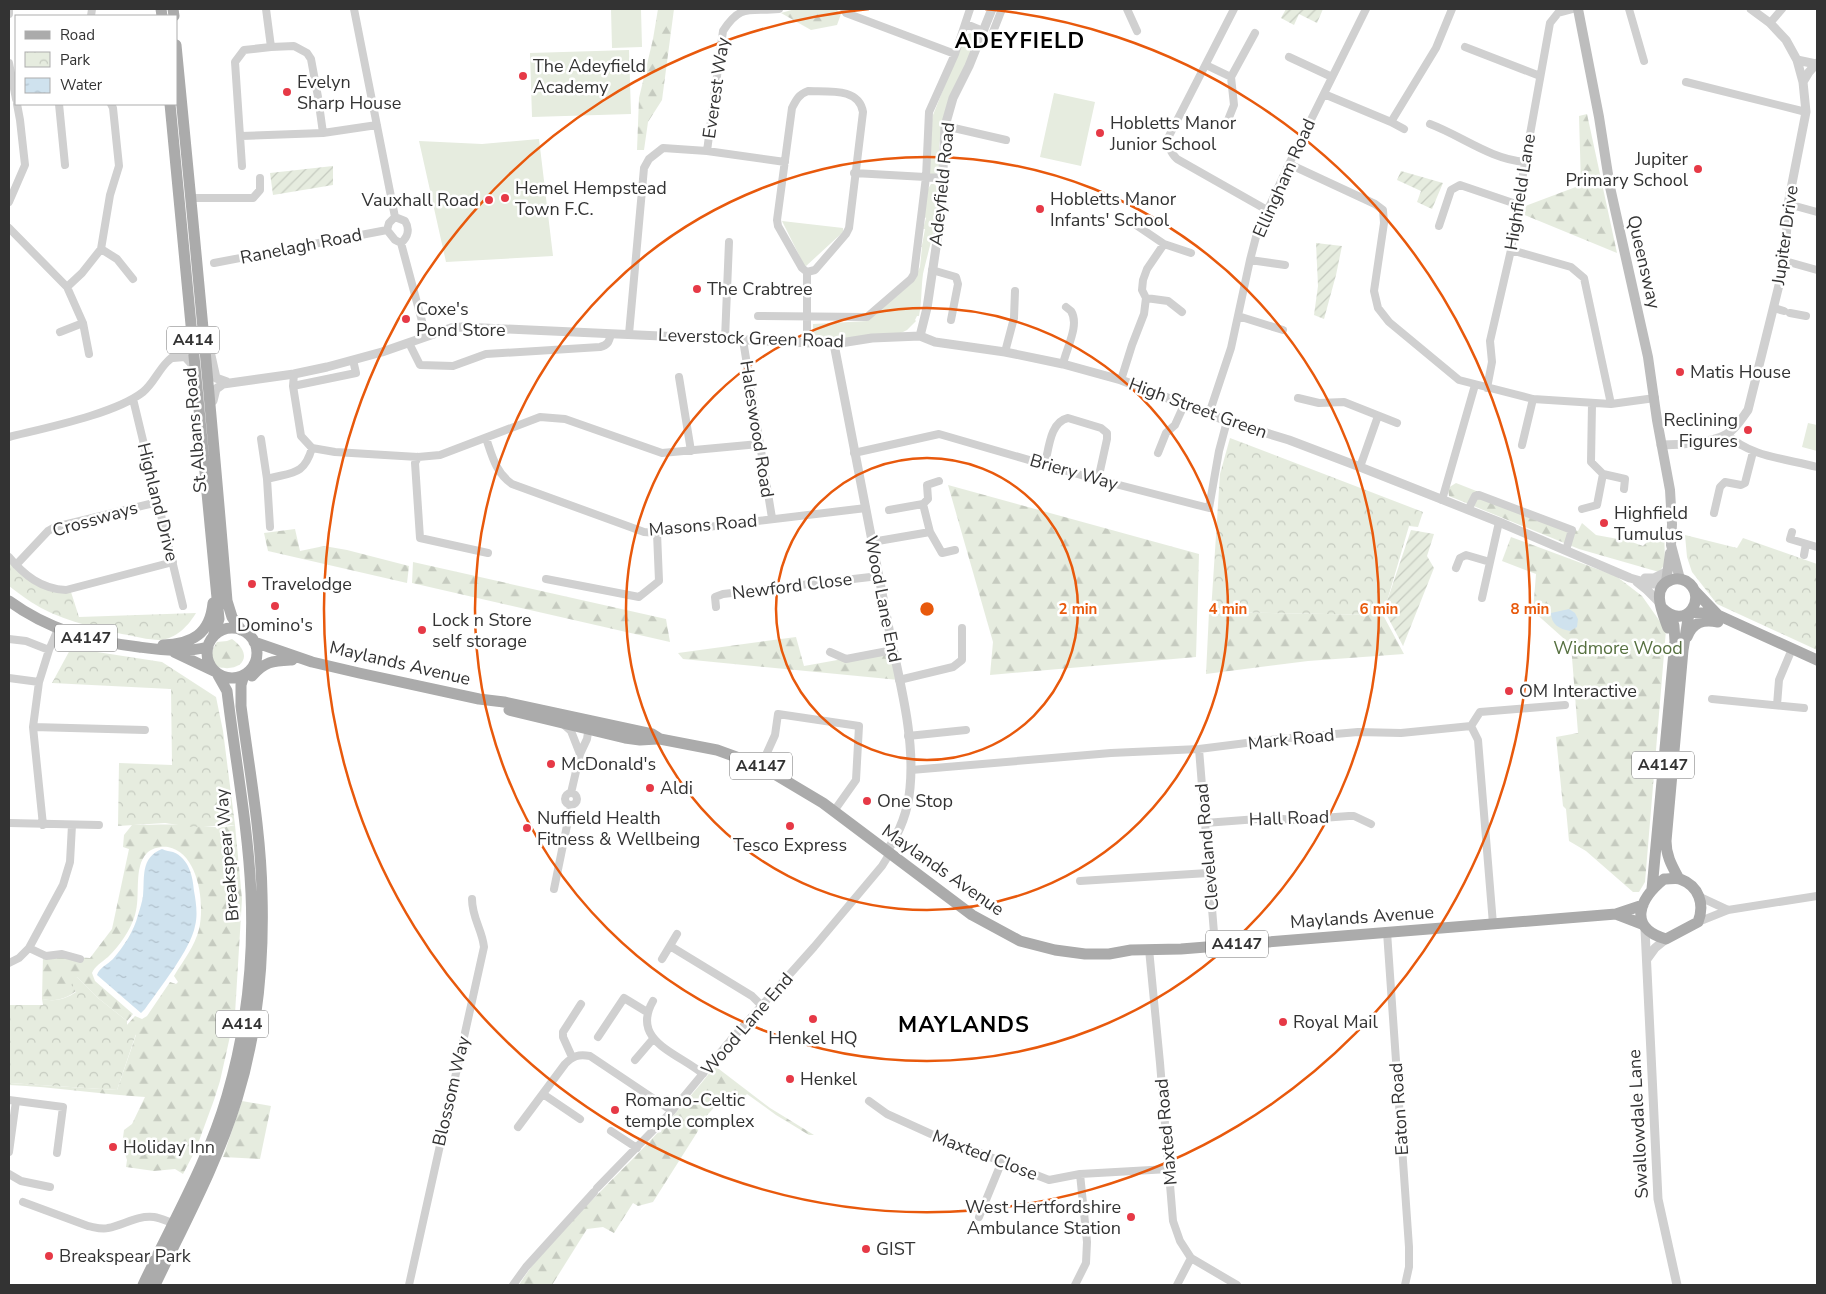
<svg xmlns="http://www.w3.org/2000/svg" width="1826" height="1294" font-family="'Nunito Sans',sans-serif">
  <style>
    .grass { fill: #e6ecdf }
    .forest { fill: url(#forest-firs) }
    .park { fill: url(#park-crowns) }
    .garden { fill: url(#garden-furrows) }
    .water { fill: url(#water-ripples) }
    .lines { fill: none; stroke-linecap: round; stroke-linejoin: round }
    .minor { stroke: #d0d0d0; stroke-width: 8 }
    .tertiary { stroke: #d0d0d0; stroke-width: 9 }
    .secondary { stroke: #bdbdbd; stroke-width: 10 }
    .primary { stroke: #ababab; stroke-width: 11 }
    .ring { fill: none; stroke: #e8590c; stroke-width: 2.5 }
    .poi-dot { fill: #e63946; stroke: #fff; stroke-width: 2 }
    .labels { text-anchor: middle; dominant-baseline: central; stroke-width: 5; stroke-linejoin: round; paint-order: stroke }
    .shield { fill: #fff; stroke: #707070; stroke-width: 1 }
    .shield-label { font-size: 16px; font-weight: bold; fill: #333 }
    .poi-label { font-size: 18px; fill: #333; stroke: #fff; text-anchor: start }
    .street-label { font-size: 18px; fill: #333; stroke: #fff }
    .park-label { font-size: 18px; fill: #56703f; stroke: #fff }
    .district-label { font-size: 22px; font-weight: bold; letter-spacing: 1px; fill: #000; stroke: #fff }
    .centre { fill: #e8590c; stroke: #fff; stroke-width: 2.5 }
    .ring-label { font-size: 15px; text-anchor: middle; font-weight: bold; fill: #e8590c; stroke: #fff; stroke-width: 5; stroke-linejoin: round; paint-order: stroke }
  </style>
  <defs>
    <pattern id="forest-firs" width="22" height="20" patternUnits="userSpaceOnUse" patternTransform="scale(1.25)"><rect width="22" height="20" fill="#e6ecdf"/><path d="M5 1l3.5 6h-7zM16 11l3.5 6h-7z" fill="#c6cbc0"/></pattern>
    <pattern id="park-crowns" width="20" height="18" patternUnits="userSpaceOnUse" patternTransform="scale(1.25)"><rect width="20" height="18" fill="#e6ecdf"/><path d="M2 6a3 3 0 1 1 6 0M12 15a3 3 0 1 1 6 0" fill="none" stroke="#c6cbc0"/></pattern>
    <pattern id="garden-furrows" width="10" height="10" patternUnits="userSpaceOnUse" patternTransform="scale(1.25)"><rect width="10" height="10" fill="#e6ecdf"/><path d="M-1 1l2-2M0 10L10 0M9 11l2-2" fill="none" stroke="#c6cbc0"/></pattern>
    <pattern id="water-ripples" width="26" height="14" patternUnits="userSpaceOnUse" patternTransform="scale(1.25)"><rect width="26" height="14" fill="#cfe2ee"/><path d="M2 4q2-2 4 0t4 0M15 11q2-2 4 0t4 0" fill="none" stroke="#b2c2cd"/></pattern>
  </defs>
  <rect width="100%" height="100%" fill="#fff"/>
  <!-- grass -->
  <path class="grass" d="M611 9H641L642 47 612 48Z
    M970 33 975 36 976 42 942 128 939 146V171L934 176 929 173 930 129 933 115 964 37Z
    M629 50 631 114 532 117 530 53Z
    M1054 93 1095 102 1081 166 1040 157Z
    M539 139 553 256 446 262 419 141 482 144Z
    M931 184H935C945 201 927 254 923 274 921 288 922 302 919 316H917L915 320 916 321 907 330 899 334 832 342 813 340V324L867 321 912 283 920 267 922 247H920L922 245 925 229H923L926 218 924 217 928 189Z
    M782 221 843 228V232L805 267Z
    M1808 423 1817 425V451L1802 447Z"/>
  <!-- forest -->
  <path class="forest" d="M658 9H674L662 100 648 122 644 150H637L639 98 653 39Z
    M795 9H836L841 14 837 25 811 30 781 13Z
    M1587 114 1617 253 1522 214 1523 207 1581 185 1579 116Z
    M1456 483 1578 531 1582 523 1596 535 1629 541 1643 546 1664 525 1665 564 1659 572 1579 549 1449 496 1448 488Z
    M948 485 1199 554 1196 657 990 675 993 642Z
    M295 529 300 551 324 546 347 550 409 566 407 583 268 551 264 533Z
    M1511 537 1616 576 1642 596 1666 630 1645 882 1639 892H1633L1586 851 1569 841 1566 809 1563 806 1556 737 1578 733 1571 645 1533 611 1536 574 1502 561Z
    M413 562 666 619 670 642 412 583Z
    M1209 612 1383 615 1404 654 1308 661 1206 674Z
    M796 637 804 666 893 650 899 680 683 659 678 653Z
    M232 639C255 655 242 673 218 667 209 659 211 651 217 642L227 641Z
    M132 825C151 825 169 824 188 825 203 825 219 830 235 825L242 899 235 1014 220 1081 214 1100 196 1149 183 1174 175 1169 154 1171 126 1167 127 1160 122 1145 124 1130 132 1124 145 1097C100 1094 55 1087 9 1085V1083L117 1090 136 1035 126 1026 135 1016 142 1019 147 1016 170 982 176 984 178 982 174 976C183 961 195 946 199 929 205 904 199 853 168 847 161 846 152 848 147 853 133 867 141 896 135 915 130 931 120 945 108 957 102 962 95 966 92 973L95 981 133 1014 127 1021 98 998 77 977 76 991C66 999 55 1002 42 999L43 955 90 958 112 929 129 849 123 847 124 835Z
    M715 1066 770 1108 814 1135H809L776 1115 747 1094 738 1104 719 1102 700 1123 698 1131 653 1202 638 1206 633 1203 614 1233 603 1227 587 1229 552 1285H519C540 1251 571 1221 599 1193 640 1152 680 1111 715 1066Z
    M242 1101 271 1106 260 1159 223 1157Z"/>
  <!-- park -->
  <path class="park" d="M1230 438 1423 512 1418 527 1409 526 1383 615 1211 612 1220 474Z
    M1685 535 1737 548 1743 538 1817 564V650L1717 604 1692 572 1687 557Z
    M9 560C25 579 45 596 71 592L79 617 196 613C189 625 176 639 160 640 148 640 134 636 122 634 91 627 57 619 31 602 23 597 16 591 9 586Z
    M71 648 162 662 216 697 223 731 235 825 192 827 165 823 118 826 119 763 172 765 171 689 52 683Z
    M77 977 98 998 127 1021V1026L136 1034 117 1090 9 1083V1005H43L42 999C55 1002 66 999 76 992L71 985Z"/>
  <!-- garden -->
  <path class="garden" d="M1286 9H1323L1317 23 1299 14 1294 25 1281 18Z
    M333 166V185L273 195 270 173Z
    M1401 171 1443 183 1432 209 1417 202 1421 191 1397 180Z
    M1316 243 1342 246 1336 275 1324 319 1314 315 1318 286Z
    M1411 530 1434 534 1427 556 1434 568 1403 646 1384 610Z"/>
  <!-- water -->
  <path class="water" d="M1569 609 1575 613 1578 619 1577 627 1570 631C1559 629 1551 624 1551 613Z
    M162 849C166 851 170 851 173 852 189 858 193 877 194 891 196 902 198 915 195 926 191 949 159 989 145 1009L141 1013 97 975C99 968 108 964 113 959 124 946 134 931 138 915 140 909 142 902 143 896 145 877 140 858 162 849Z"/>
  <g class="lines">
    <!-- minor -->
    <path class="minor" d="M266 9 271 47 294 46 307 53 311 59 318 97 323 133
      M354 9 395 217
      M844 9 846 13 955 54
      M1127 9 1137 31
      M1234 9 1169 136C1168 146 1170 152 1177 159L1267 210
      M1629 9 1644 61
      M9 14V9
      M91 16 92 9
      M1770 23 1782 9
      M966 24 983 31
      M993 32 1002 9
      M1465 47 1540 76
      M1289 57 1332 77
      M9 63 16 99
      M1206 65 1231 77
      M1686 82 1806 112
      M808 91C827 92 859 87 863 112L849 228 846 234 815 270 807 272 802 268 778 226 777 220 792 108C796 100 799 94 808 91Z
      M1324 94 1391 122 1404 129
      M59 104 65 165
      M1228 120 1234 105 1231 77 1255 33
      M1391 122 1436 48 1452 9
      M1430 124C1462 136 1490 159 1525 162
      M945 126 1006 140
      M241 136 323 133 377 125
      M707 151 723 31C741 3 750 12 779 9
      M1289 164 1375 204 1383 210 1384 223 1374 291 1378 308 1389 322 1459 380 1533 399 1611 404 1655 398
      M242 166 235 62 244 50 271 47
      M854 173 943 178
      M191 198H253L260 190V178
      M9 202 25 165 20 120 17 104
      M1788 204 1817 212
      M395 217 405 221C410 229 408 237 401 243L395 240 387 230 389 223Z
      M1136 225 1164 244 1191 253
      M1439 226 1451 190 1460 185 1519 205
      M9 228 67 287 83 323 89 354
      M401 243 426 336
      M101 249 117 259 133 279
      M1511 250 1571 267 1584 278 1611 404
      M1250 260 1285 265
      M1785 261 1817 270
      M214 263 387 230
      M932 270 956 277 958 284 951 320
      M807 272V343
      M67 287 82 273 101 249 110 195 119 166 113 108 111 104
      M1146 298 1168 301 1182 312
      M1774 308 1784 311
      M1790 313 1806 316
      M758 316 867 317 911 279 914 274 926 177 929 112 955 54 970 9
      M1238 316 1283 330
      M60 332 83 323
      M629 334 644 168 649 159 663 148 707 151 785 162
      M725 339 729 242
      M743 340 772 518
      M409 343 420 365 453 366 486 354 600 347C608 345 609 342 611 334
      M1005 352 1014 318 1015 291
      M173 358 185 357 194 367
      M1063 364C1066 349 1080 325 1071 311L1066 307
      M294 374 293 386 301 436 312 448 335 452 418 457 440 455 540 417 565 419 662 453 759 444
      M679 377 691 451
      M1121 380 1132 345 1144 314 1146 298 1142 290 1143 280 1147 269 1164 244
      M293 386 356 373 353 360
      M1487 388 1492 362 1490 341 1511 250 1525 162 1550 23 1558 13 1573 9
      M1298 398 1319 403 1344 402 1397 423
      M133 399 183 606
      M1592 404 1591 462 1603 474 1625 479 1624 489
      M1209 414 1231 348 1250 260 1257 233 1289 164 1366 9
      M1727 434C1749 457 1788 459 1817 467
      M9 437C45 428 115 414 143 392 153 384 158 371 167 362 176 353 185 349 192 338
      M486 438C492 456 496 473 512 484L644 532 657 533 866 508
      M261 439 267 479 270 527
      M1522 445 1533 399
      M854 453 939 434 1088 477 1209 508 1219 451 1227 421
      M1158 453 1166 433 1175 425 1184 405
      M418 457 415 463 420 538 488 553
      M1045 464C1049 448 1050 422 1068 418L1101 428 1107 433V439L1098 480
      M1360 467 1378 416
      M267 479C292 472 304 476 312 448
      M1442 500 1475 385
      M923 504 928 499 927 485 939 481
      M1582 509 1597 505 1603 474
      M1468 510 1475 496 1479 495 1572 530 1566 550
      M1714 513 1720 487 1725 482 1741 485 1745 483 1753 452
      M930 532 942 553 955 550
      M1792 532 1790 539 1817 547
      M872 542 930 532 923 504 889 510
      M1804 555 1806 544
      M9 557C24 575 41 589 66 590L173 562
      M16 565 48 531 55 527 158 502
      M1456 568 1460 558 1466 555 1490 562
      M546 579 639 597 659 581 657 533
      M1482 598 1499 522
      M716 607 715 597 723 594 879 576
      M9 639 26 641 49 650
      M830 652 846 659 893 650
      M9 678 39 682
      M899 680 953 667 962 660V628
      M1712 699 1804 708
      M1777 705 1779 680 1792 649
      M563 724 571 731 580 754
      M1471 726 1480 712 1565 705
      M33 727 145 730
      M908 736 966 730
      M1199 749 1215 945
      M761 766 775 735 778 714 859 726 856 780 834 811
      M911 770 1111 753 1199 749 1278 739 1358 732 1401 733 1471 726 1478 740 1493 924
      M565 799a6 6 0 1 1 12 0a6 6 0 1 1-12 0Z
      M571 793 580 754 587 739 589 726
      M9 823 99 825
      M1205 823 1271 818 1295 820 1349 816H1354L1371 824
      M43 825 33 727 39 682 49 650 58 629
      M1080 881 1208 873
      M554 889 571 806
      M1700 897 1728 910
      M1698 922 1728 910 1817 896
      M1387 932 1409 1247V1267L1405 1285
      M670 946 752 996 762 1006
      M29 948 46 956 62 954 80 959
      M1149 949 1160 1063 1173 1221 1180 1241 1191 1258 1237 1285
      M662 959 677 934
      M9 963 19 958 29 948 63 885 70 862 72 825
      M653 1001C630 1041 678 1053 703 1074
      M598 1037 624 998 647 1012
      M572 1057 563 1037V1032L581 1004
      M635 1060 653 1039
      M543 1094 580 1119
      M9 1100 63 1107 57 1153
      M869 1101 887 1114 931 1134 1049 1180 1080 1174 1169 1169
      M518 1127 565 1064C573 1056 578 1054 590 1056L672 1111
      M611 1131 637 1148
      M9 1152 16 1101
      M9 1174 21 1181 50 1187
      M597 1188 672 1111 730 1041 814 947 882 866 890 853
      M23 1202 88 1226C94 1227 102 1230 108 1228 124 1225 137 1215 154 1217 160 1218 167 1221 173 1223
      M979 1217 1002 1161
      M409 1285 484 947C482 929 472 918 472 899
      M513 1285 526 1267 594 1192
      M1075 1285 1086 1263 1087 1242 1080 1174
      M1177 1285 1191 1258"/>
    <!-- tertiary -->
    <path class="tertiary" d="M1797 60 1816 64
      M1803 82 1809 72 1817 63
      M920 336 927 308 941 214 945 126 953 98 969 66 992 9
      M834 344C852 441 872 537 890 634 900 684 915 737 910 788 908 811 900 832 887 851
      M210 351 216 378 227 382
      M213 401 216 389 223 384 294 374 327 367 382 352 451 328 462 327 834 344 872 338 920 336 935 342 1005 352 1063 364 1121 380 1227 421 1289 440 1360 467 1499 522 1630 578 1651 584H1664
      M1661 445C1679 445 1712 443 1727 434 1736 429 1742 418 1748 410L1785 261 1788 204 1806 112 1803 82 1797 60 1786 40 1770 23 1751 9
      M1645 578H1654L1668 571
      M1637 582 1647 590 1661 604
      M1645 929 1658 1199 1677 1285
      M1647 959 1655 948 1666 939"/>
    <!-- secondary -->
    <path class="secondary" d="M1578 9 1599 117 1610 187 1648 357 1657 420 1670 490 1672 524 1671 545 1680 579
      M1666 582 1670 553"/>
    <!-- primary -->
    <path class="primary" d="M161 9 162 16
      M173 9 174 16
      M176 45C194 230 212 416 227 601L232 617 241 630
      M170 104 219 619 213 637
      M1694 590 1718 615
      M9 601C49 630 90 641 139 647 163 650 184 653 208 647
      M1662 608C1687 633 1709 595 1686 581 1682 579 1676 578 1671 580 1650 587 1663 614 1668 628
      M1690 612 1703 613 1720 616 1817 660
      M207 653a25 25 0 1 1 50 0a25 25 0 1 1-50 0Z
      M1687 637C1693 622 1703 619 1718 622
      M254 642 312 662 359 673 479 699 504 702 652 734 660 739 717 750 761 766 823 803 972 915 1020 941 1055 950 1085 954H1109L1131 950 1181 949 1616 914 1643 905
      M163 645C192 644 210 634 213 603
      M174 652 214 671
      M252 676C265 661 273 661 292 660
      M509 710 625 738 640 740 657 739
      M1664 879C1669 879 1676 878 1680 879 1699 886 1705 904 1698 922L1666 939C1627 928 1639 899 1664 879Z
      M1679 879C1672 866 1666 856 1666 841L1683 650 1689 613
      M1652 889 1675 641 1674 626 1671 615
      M1616 914 1642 924
      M143 1285C172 1223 208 1162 227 1096 246 1031 254 960 251 893 248 826 235 758 227 691L218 675
      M155 1285C184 1224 217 1164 237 1099 257 1034 264 962 262 894 261 832 249 768 241 706V685L244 675"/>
  </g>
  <!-- distance rings -->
  <g class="ring">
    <circle cx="927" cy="609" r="151"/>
    <circle cx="927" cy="609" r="301"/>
    <circle cx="927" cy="609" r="452"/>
    <path d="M985 9A603 603 0 1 1 869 9"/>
  </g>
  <!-- markers -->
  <g class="poi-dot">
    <circle cx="523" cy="76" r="5"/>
    <circle cx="287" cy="92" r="5"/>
    <circle cx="1100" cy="133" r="5"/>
    <circle cx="1698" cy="169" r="5"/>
    <circle cx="505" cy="198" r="5"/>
    <circle cx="489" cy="200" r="5"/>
    <circle cx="1040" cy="209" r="5"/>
    <circle cx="697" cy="289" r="5"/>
    <circle cx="406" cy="319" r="5"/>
    <circle cx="1680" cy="372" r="5"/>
    <circle cx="1748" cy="430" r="5"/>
    <circle cx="1604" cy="523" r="5"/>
    <circle cx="252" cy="584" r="5"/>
    <circle cx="275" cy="606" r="5"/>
    <circle cx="422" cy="630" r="5"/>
    <circle cx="1509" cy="691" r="5"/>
    <circle cx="551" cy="764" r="5"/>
    <circle cx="650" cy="788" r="5"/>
    <circle cx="867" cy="801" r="5"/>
    <circle cx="790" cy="826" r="5"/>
    <circle cx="527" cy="828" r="5"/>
    <circle cx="813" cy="1019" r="5"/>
    <circle cx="1283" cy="1022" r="5"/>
    <circle cx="790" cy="1079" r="5"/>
    <circle cx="615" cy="1110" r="5"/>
    <circle cx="113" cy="1147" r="5"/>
    <circle cx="1131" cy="1217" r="5"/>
    <circle cx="866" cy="1249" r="5"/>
    <circle cx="49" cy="1256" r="5"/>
  </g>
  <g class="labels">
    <!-- shield labels -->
    <g class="shield">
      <rect x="167" y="326.5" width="52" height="27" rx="4"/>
      <rect x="55" y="624.5" width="62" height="27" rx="4"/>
      <rect x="1632" y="751.5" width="62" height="27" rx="4"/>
      <rect x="730" y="752.5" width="62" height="27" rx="4"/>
      <rect x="1206" y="930.5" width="62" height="27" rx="4"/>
      <rect x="216" y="1010.5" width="52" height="27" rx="4"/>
    </g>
    <g class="shield-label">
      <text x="193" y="340">A414</text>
      <text x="86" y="638">A4147</text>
      <text x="1663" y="765">A4147</text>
      <text x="761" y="766">A4147</text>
      <text x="1237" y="944">A4147</text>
      <text x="242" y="1024">A414</text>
    </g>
    <!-- poi labels -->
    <g class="poi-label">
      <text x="533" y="66">The Adeyfield<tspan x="533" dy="21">Academy</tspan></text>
      <text x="297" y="82">Evelyn<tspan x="297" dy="21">Sharp House</tspan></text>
      <text x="1110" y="123">Hobletts Manor<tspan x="1110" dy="21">Junior School</tspan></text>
      <text x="1688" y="159" text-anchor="end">Jupiter<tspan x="1688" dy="21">Primary School</tspan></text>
      <text x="515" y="188">Hemel Hempstead<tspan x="515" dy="21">Town F.C.</tspan></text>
      <text x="1050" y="199">Hobletts Manor<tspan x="1050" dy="21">Infants' School</tspan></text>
      <text x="479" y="200" text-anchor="end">Vauxhall Road</text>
      <text x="707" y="289">The Crabtree</text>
      <text x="416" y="309">Coxe's<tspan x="416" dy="21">Pond Store</tspan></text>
      <text x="1690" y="372">Matis House</text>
      <text x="1738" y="420" text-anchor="end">Reclining<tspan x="1738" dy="21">Figures</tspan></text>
      <text x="1614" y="513">Highfield<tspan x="1614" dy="21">Tumulus</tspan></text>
      <text x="262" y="584">Travelodge</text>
      <text x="432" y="620">Lock n Store<tspan x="432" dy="21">self storage</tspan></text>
      <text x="275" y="625" text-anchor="middle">Domino's</text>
      <text x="1519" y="691">OM Interactive</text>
      <text x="561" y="764">McDonald's</text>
      <text x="660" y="788">Aldi</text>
      <text x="877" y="801">One Stop</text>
      <text x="537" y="818">Nuffield Health<tspan x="537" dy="21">Fitness &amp; Wellbeing</tspan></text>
      <text x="790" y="845" text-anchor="middle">Tesco Express</text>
      <text x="1293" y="1022">Royal Mail</text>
      <text x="813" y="1038" text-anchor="middle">Henkel HQ</text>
      <text x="800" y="1079">Henkel</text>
      <text x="625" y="1100">Romano-Celtic<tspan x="625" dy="21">temple complex</tspan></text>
      <text x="123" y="1147">Holiday Inn</text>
      <text x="1121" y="1207" text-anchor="end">West Hertfordshire<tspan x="1121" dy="21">Ambulance Station</tspan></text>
      <text x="876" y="1249">GIST</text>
      <text x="59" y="1256">Breakspear Park</text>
    </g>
    <!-- street labels -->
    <g class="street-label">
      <text transform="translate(716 88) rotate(-82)">Everest Way</text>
      <text transform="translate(1284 178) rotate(-66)">Ellingham Road</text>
      <text transform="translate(942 184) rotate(-84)">Adeyfield Road</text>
      <text transform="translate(1520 192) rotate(-81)">Highfield Lane</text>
      <text transform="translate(1785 235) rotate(-82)">Jupiter Drive</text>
      <text transform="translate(301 246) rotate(-11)">Ranelagh Road</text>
      <text transform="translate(1644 262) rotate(77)">Queensway</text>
      <text transform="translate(751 338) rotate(2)">Leverstock Green Road</text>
      <text transform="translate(1198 408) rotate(20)">High Street Green</text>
      <text transform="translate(757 429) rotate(81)">Haleswood Road</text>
      <text transform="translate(195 430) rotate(-95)">St Albans Road</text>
      <text transform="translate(1074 472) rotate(16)">Briery Way</text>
      <text transform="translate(158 502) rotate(76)">Highland Drive</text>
      <text transform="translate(95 519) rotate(-16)">Crossways</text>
      <text transform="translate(703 525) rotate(-5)">Masons Road</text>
      <text transform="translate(792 586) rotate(-7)">Newford Close</text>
      <text transform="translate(883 599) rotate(79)">Wood Lane End</text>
      <text transform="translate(400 663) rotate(13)">Maylands Avenue</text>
      <text transform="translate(1291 739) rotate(-6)">Mark Road</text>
      <text transform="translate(1289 818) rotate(-2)">Hall Road</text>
      <text transform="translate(1207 847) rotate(-95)">Cleveland Road</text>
      <text transform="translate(227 855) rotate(-95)">Breakspear Way</text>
      <text transform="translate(943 870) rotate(35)">Maylands Avenue</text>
      <text transform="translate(1362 917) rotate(-4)">Maylands Avenue</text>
      <text transform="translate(747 1024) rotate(-49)">Wood Lane End</text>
      <text transform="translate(451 1091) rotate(-77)">Blossom Way</text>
      <text transform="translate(1399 1109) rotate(-94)">Eaton Road</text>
      <text transform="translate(1638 1124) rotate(-93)">Swallowdale Lane</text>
      <text transform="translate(1166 1132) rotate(-95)">Maxted Road</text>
      <text transform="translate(985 1155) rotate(21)">Maxted Close</text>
    </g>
    <!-- park labels -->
    <g class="park-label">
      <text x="1618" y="648">Widmore Wood</text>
    </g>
    <!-- district labels -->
    <g class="district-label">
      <text x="1020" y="41">ADEYFIELD</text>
      <text x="964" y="1025">MAYLANDS</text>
    </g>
  </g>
  <circle cx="927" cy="609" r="8" class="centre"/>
  <g class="ring-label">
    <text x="1078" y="614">2 min</text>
    <text x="1228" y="614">4 min</text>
    <text x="1379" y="614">6 min</text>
    <text x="1530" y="614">8 min</text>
  </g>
  <!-- border -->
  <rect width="1826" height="1294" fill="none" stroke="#333333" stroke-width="20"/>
  <!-- legend -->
  <rect x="15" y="15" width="162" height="90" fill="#ffffff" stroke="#adadad"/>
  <rect x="25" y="31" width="25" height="8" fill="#ababab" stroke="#adadad"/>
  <text x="60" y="40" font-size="15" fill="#333333">Road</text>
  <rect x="25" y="52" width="25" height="15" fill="url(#park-crowns)" stroke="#adadad"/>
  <text x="60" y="65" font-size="15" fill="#333333">Park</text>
  <rect x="25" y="78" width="25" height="15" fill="url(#water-ripples)" stroke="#adadad"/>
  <text x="60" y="90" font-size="15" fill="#333333">Water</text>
</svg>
